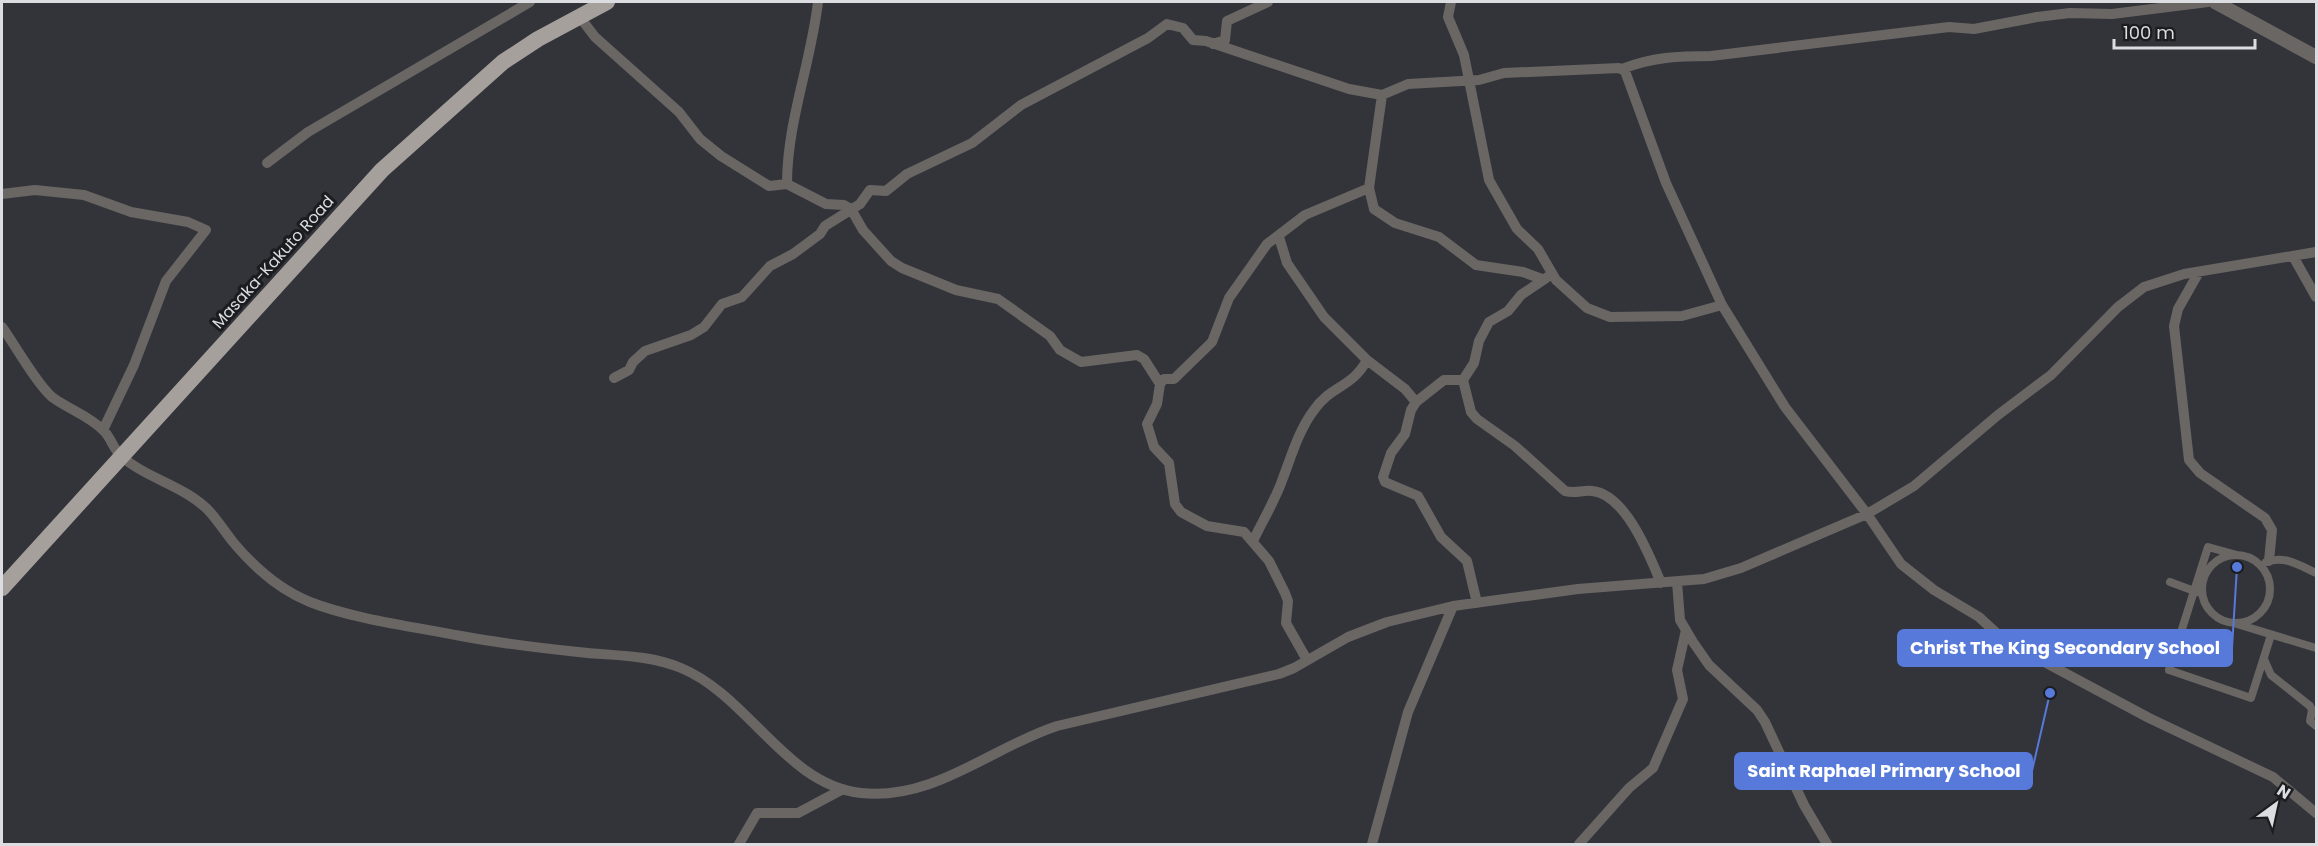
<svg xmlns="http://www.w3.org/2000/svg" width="2318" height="846" font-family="Poppins,sans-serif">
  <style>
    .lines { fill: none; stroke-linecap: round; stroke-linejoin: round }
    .pedestrian { stroke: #696664; stroke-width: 8 }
    .minor { stroke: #696664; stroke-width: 10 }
    .tertiary { stroke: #696664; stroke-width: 14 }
    .trunk { stroke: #a5a09c; stroke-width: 16 }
    .labels { text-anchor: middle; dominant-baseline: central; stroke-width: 6; stroke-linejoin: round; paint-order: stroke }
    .street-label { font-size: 16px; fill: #dcdde0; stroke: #1b1c1f }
    .leader { fill: none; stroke: #5679da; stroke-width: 2 }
    .callout-dot { fill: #5679da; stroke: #1b1c1f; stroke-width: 2 }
    .callout { fill: #5679da; stroke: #5679da; stroke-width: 2 }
    .callout-label { font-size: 18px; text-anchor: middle; font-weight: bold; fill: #fff }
  </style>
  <rect width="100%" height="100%" fill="#33343a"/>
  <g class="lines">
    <!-- pedestrian -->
    <path class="pedestrian" d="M2237 555 2208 547 2169 670 2251 698 2271 635
      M2202 589a34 34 0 1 1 68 0a34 34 0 1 1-68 0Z
      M2266 562C2284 555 2299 565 2316 573
      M2170 582 2197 592
      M2237 624 2316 648
      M2264 659 2271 675 2310 706 2312 710 2310 721 2316 726"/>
    <!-- minor -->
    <path class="minor" d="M1451 2 1448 17 1464 55 1489 180 1517 229 1538 249 1556 280 1587 308 1610 317 1682 316 1722 305
      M579 16 595 37 679 112 700 139 721 156 769 186 787 184 826 204 844 205 851 209 863 230 891 261 902 268 956 290 998 299 1050 336 1060 350 1081 362 1137 355 1144 359 1160 384
      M1213 44 1225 40 1227 21 1268 2
      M1622 69C1652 57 1679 56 1711 56L1949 27 1974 29 2037 17 2070 13 2112 14 2208 2
      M1382 95 1369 188 1374 209 1395 223 1439 237 1476 265 1523 272 1542 279
      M267 163 308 132 530 2
      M787 184C787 122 811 63 818 2
      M2 194 35 190 84 195 131 212 188 222 206 230 166 281 134 365 103 430
      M1279 237 1287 263 1324 317 1367 360 1405 389 1416 402
      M2294 258 2316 297
      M2199 272 2178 309 2174 326 2189 460 2200 473 2265 518 2272 530 2269 561
      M1552 274 1521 295 1508 311 1489 322 1479 341 1474 363 1463 380 1471 412 1477 419 1515 446 1565 491C1575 494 1582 490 1592 491 1626 494 1650 557 1661 583
      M2 327C15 345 36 383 52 397 68 409 90 416 104 431 111 438 114 450 121 456 147 479 186 486 210 512 218 521 225 532 233 542 253 566 280 590 310 602 353 619 415 627 461 636 499 643 539 648 578 652 613 656 647 654 681 668 749 696 786 785 861 793 934 801 992 747 1057 726L1279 674 1294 668 1348 637 1387 622 1453 606 1578 589 1704 579 1741 568 1867 514 1914 486 1998 415 2051 375 2118 307 2144 287 2184 274 2316 252
      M614 378 629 370 633 362 645 351 691 335 704 327 722 304 742 297 770 266 793 254 820 234 825 226 860 204 870 190 886 191 907 174 972 143 1021 105 1148 38 1167 24 1183 28 1193 40 1206 41 1349 89 1382 95 1408 84 1479 80 1504 73 1619 68 1625 71 1666 183 1722 305 1785 407 1867 514 1901 564 1934 590 1979 617 2005 641 2149 718 2273 777 2316 813
      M1463 380H1444L1416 402 1411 410 1405 434 1391 453 1383 477 1385 482 1418 496 1441 537 1467 561 1477 603
      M1253 541C1263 520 1276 499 1283 478 1292 454 1299 430 1314 410 1330 386 1352 388 1367 360
      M1677 582 1680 620 1693 642 1709 665 1757 710 1765 722 1804 805 1827 844
      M1307 660 1286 623 1288 601 1285 593 1269 561 1244 532 1207 526 1181 512 1175 504 1169 463 1154 447 1147 424 1157 404 1160 384 1164 379H1174L1212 342 1229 298 1267 244 1305 215 1369 188
      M739 844 757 813H798L843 789
      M1372 844 1408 712 1453 606
      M1579 844 1629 788 1653 768 1683 699 1677 670 1686 630"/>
    <!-- tertiary -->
    <path class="tertiary" d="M2215 2 2316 57"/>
    <!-- trunk -->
    <path class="trunk" d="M2 588 382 170 503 62 538 39 607 2"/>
  </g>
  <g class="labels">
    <!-- street labels -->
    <g class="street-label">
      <text transform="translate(273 262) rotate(-48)">Masaka-Kakuto Road</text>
    </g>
  </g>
  <!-- callouts -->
  <path class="leader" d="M2237 567L2232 648M2050 693L2032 771"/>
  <g class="callout-dot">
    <circle cx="2237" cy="567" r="6"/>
    <circle cx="2050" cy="693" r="6"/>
  </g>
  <g class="callout">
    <rect x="1898" y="630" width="334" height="36" rx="6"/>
    <rect x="1735" y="753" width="297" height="36" rx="6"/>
  </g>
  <g class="callout-label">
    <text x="2065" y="654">Christ The King Secondary School</text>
    <text x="1884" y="777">Saint Raphael Primary School</text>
  </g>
  <!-- border -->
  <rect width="2318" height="846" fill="none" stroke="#dcdde0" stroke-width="6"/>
  <!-- north arrow -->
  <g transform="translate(2276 804) rotate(33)" stroke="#1b1c1f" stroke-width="4.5" paint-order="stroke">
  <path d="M0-4.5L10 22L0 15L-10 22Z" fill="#dcdde0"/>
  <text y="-9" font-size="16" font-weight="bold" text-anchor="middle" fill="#dcdde0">N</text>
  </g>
  <!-- scale -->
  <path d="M2114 39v9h141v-9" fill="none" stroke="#dcdde0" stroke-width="3"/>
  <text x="2123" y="39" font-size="18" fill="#dcdde0" stroke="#1b1c1f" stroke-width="4.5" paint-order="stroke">100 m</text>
</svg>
